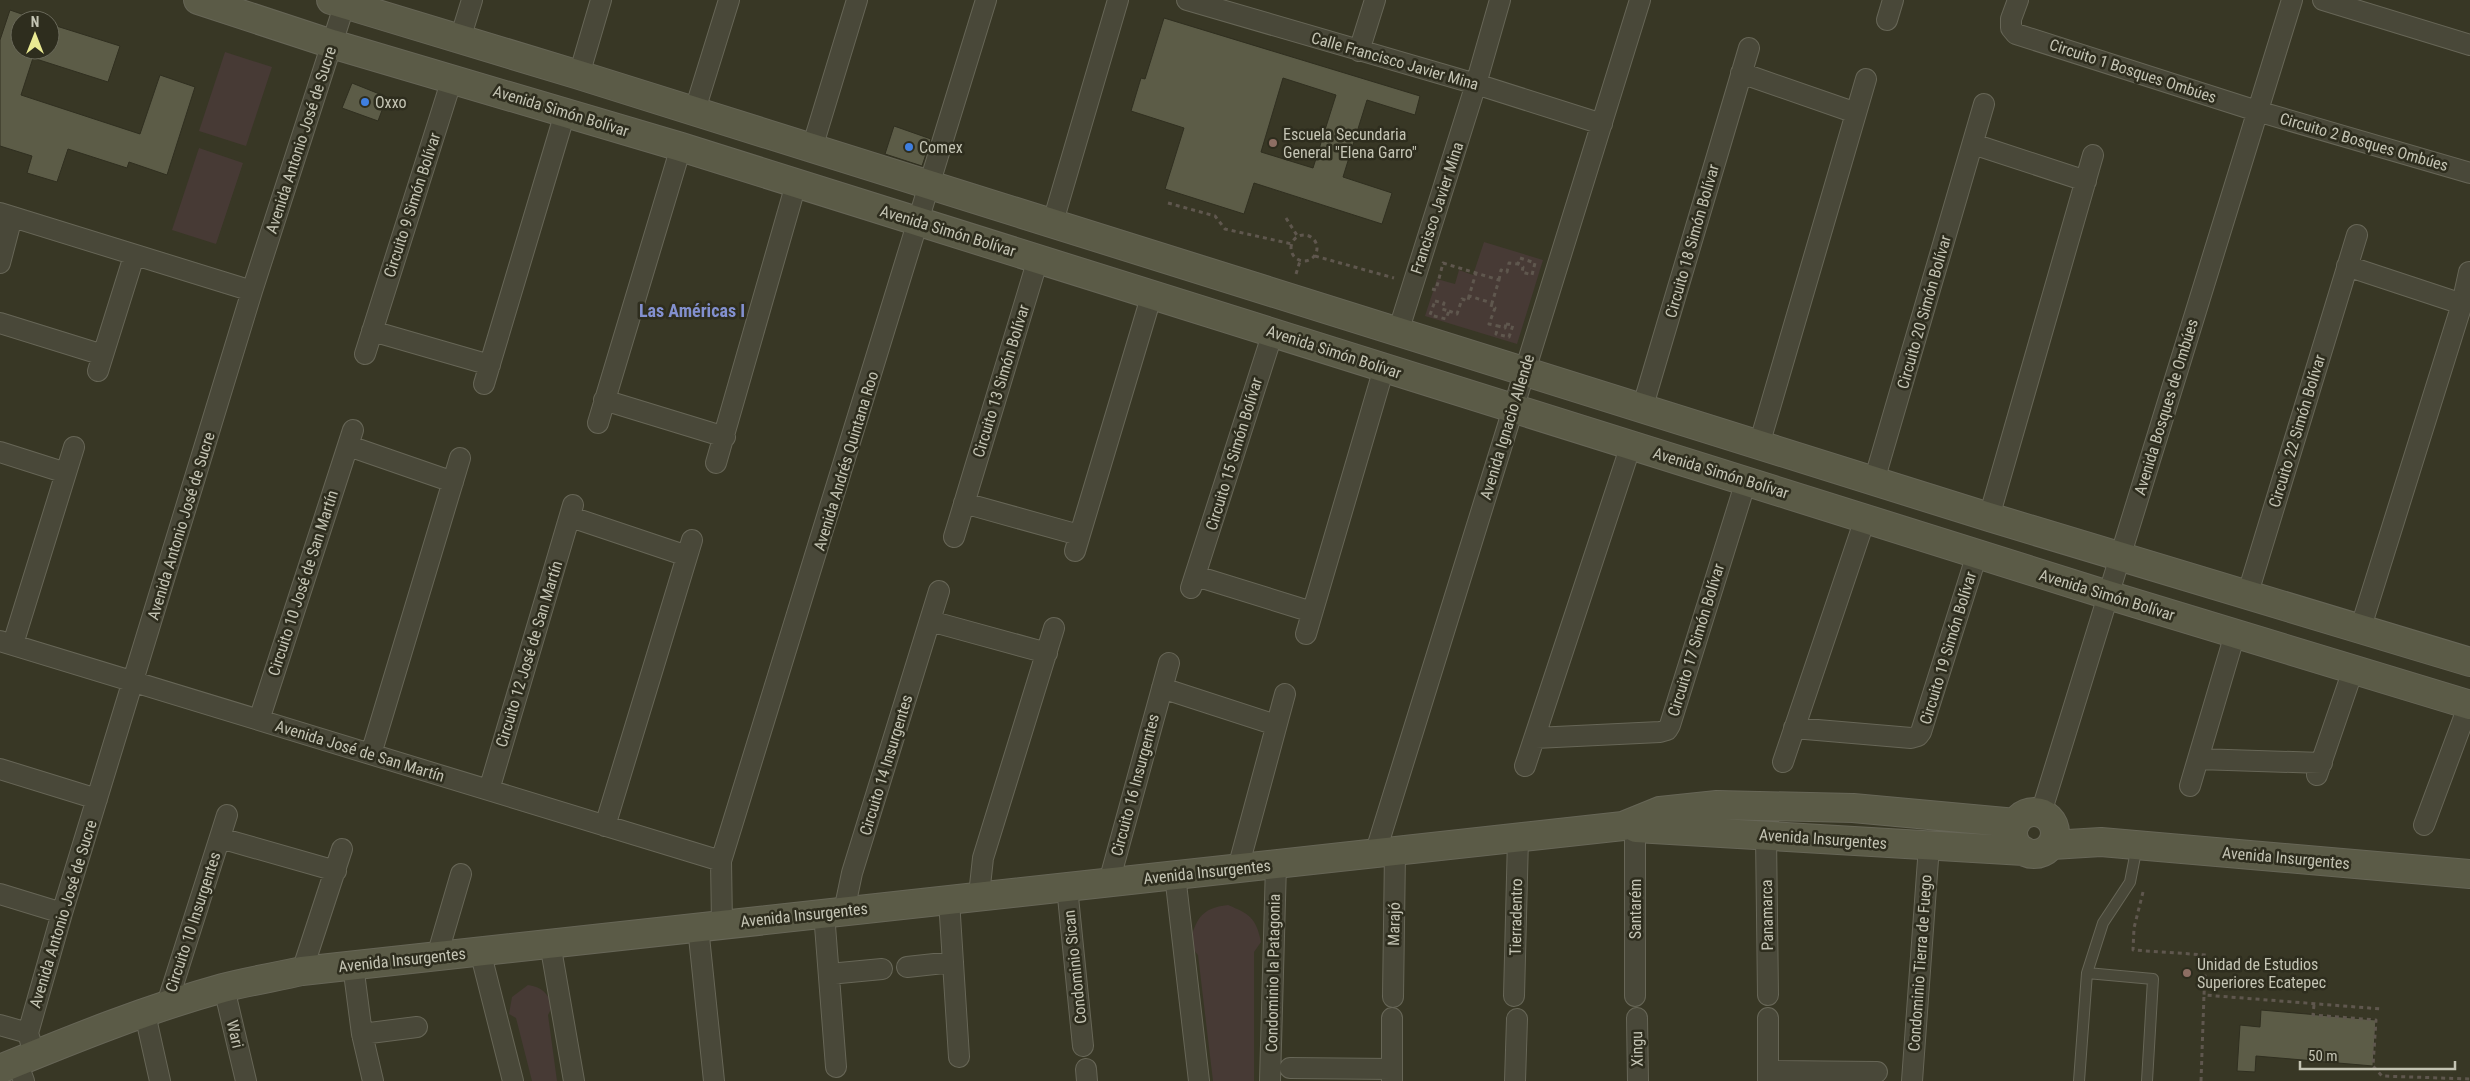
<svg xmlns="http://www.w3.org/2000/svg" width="2470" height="1081" font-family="'Roboto Condensed',sans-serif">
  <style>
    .green { fill: #473a35 }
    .building { fill: #5c5c47; stroke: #302f20; fill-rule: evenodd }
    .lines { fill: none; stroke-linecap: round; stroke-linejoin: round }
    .lane-casing { stroke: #676657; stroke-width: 12 }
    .street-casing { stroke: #676657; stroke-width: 22 }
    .secondary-casing { stroke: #676657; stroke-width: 30 }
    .path { stroke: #5f574e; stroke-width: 3; stroke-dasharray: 4 4; stroke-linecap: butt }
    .lane { stroke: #494839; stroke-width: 10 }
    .street { stroke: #494839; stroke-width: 20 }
    .secondary { stroke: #5b5b47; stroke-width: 28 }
    .shop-dot { fill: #3f7fe0; stroke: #2e2d1e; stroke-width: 2 }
    .education-dot { fill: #8d6e63; stroke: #2e2d1e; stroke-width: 2 }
    .labels { text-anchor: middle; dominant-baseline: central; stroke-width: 5; stroke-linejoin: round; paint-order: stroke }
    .street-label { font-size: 16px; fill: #c4c4b4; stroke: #2e2d1e }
    .poi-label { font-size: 16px; fill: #c4c4b4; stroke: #2e2d1e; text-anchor: start }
    .neighbourhood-label { font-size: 18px; font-weight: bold; fill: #8390cf; stroke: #2e2d1e }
  </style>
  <rect width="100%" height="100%" fill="#383725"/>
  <!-- green -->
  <path class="green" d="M225 52 272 67 246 146 199 131Z
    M199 148 243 163 216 244 172 230Z
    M1484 242 1543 260 1517 344 1425 316 1437 279 1455 284 1459 270 1473 275Z
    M1228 905C1249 914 1256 917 1261 942L1254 952V1081H1213L1198 955 1189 945C1196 920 1200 908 1228 905Z
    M528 985C542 987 547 993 553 1005L548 1015 557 1081H532L516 1018 509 1014 512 997Z"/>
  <!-- building -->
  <path class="building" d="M10 10 39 20H20V50H50V24L120 46 108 82 33 58 21 95 140 134 160 75 195 87 167 175 129 162 127 168 68 149 57 182 27 173 32 156 0 146V40Z
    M1164 18 1420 96 1415 115 1367 100 1343 177 1392 193 1382 224 1254 183 1244 214 1165 189 1184 128 1131 111 1141 78 1145 79ZM1283 78 1336 95 1313 168 1261 152Z
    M352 83 387 97 378 121 342 108Z
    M894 126 931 139 922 166 885 154Z
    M2261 1010 2376 1020 2373 1066 2256 1056 2255 1072 2237 1071 2240 1025 2260 1027Z"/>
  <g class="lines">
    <!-- lane casing -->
    <g class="lane-casing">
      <path id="lane" d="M2087 973 2153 979 2147 1081
        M2079 1081 2087 973 2103 923 2130 882 2137 846"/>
    </g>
    <!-- street casing -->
    <g class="street-casing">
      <path id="street" d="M1187 0 1476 84 1602 124
        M2018 0 2011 19V28L2016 34 2257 111 2470 173
        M2323 0 2470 45
        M1887 20 1893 0
        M460 39 472 0
        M1359 51 1375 0
        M1741 73 1856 113
        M579 75 601 0
        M694 113 729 0
        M1973 144 2086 181
        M812 148 857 0
        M0 213 252 291
        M1052 225 1118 0
        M0 263 12 217
        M2347 266 2462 304
        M0 323 103 355
        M372 331 490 365
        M1398 332 1476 84 1500 0
        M365 354 452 79
        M98 371 134 256
        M484 384 565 113
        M604 400 725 437
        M1642 409 1749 48
        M598 423 681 147
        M1759 445 1866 79
        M349 446 453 482
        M0 452 66 473
        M716 463 796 184
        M1874 481 1984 104
        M964 503 1079 535
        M571 517 687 556
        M1989 517 2093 155
        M954 537 1038 259
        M1075 551 1152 294
        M1196 576 1312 612
        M1191 588 1273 332
        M2247 596 2357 235
        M930 621 1047 653
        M2360 630 2462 304 2469 272
        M1306 634 1384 368
        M0 641 721 861
        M13 644 74 447
        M1162 688 1276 725
        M259 720 353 430
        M1794 728 1911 738 1918 736 1921 732 1977 554
        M1535 738 1660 732 1667 730 1670 725 1746 481
        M371 754 460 458
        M2198 759 2322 763
        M1783 762 1865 519
        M1525 766 1631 445
        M0 769 97 799
        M2317 775 2353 670
        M2190 786 2235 634
        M489 790 573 505
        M2041 813 2292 0
        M1635 821V996
        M2424 825 2469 704
        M605 826 692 540
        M1766 836 1768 995
        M220 838 336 871
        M1375 854 1640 0
        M1238 868 1285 694
        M1175 875 1199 1081
        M1109 882 1169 663
        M1067 887 1083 1046
        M0 894 62 913
        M979 895 983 858 1054 628
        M949 900 959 1057
        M844 911 852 873 939 591
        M824 913 836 1067
        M722 924 721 861 986 0
        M698 927 714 1081
        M550 943 574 1081
        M480 951 513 1081
        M437 956 461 874
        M353 965 362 1034 373 1081
        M907 967 953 962
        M302 971 342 849
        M829 974 882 969
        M224 988 246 1081
        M1514 996 1518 838
        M1393 997 1395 852
        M166 1007 227 815
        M145 1014 160 1081
        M1392 1018V1081
        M1637 1018 1638 1081
        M1768 1018V1081
        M0 1025 28 1033
        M362 1034 417 1027
        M34 1054 28 1033 62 913 252 291 346 0
        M17 1062 24 1081
        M1290 1068 1392 1069
        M1086 1069 1087 1081
        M1768 1071 1877 1072
        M1270 1081 1276 864
        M1515 1081 1517 1019
        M1912 1081 1929 846"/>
    </g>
    <!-- secondary casing -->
    <g class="secondary-casing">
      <path id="secondary" d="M198 0 332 44 681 147 2108 595 2470 705
        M331 0 579 75 1989 517 2470 662
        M2013 833a21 21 0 1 1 42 0a21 21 0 1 1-42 0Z
        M1636 828 2024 851
        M2052 845 2101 842 2470 874
        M0 1069C73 1039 147 1009 223 988 249 981 276 977 302 971L1623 826 1660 811 1717 805 1853 808 2016 823"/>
    </g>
    <!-- path -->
    <path class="path" d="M1168 203 1215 216 1225 229 1292 244
      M1286 218 1298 237
      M1291 248a13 13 0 1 1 26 0a13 13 0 1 1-26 0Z
      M1315 256 1394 278
      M1520 258 1535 263 1532 275 1522 272 1523 267 1518 264Z
      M1296 274 1300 261
      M1499 280 1501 270 1507 272 1509 263 1518 264
      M1432 289 1436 290 1443 263 1499 280 1492 303 1469 296 1476 273
      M1435 301 1444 303 1442 309 1449 311 1446 319 1430 315Z
      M1492 303 1491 307 1495 308 1489 324 1498 326
      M1449 311 1457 314 1462 299 1468 301 1469 296
      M1506 324 1513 325 1509 337 1496 334 1498 326 1505 328Z
      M2143 892 2134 928 2133 950 2206 955 2204 995 2382 1009
      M2314 1005 2313 1015 2376 1020 2373 1066 2382 1076 2470 1079
      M2201 1081 2204 995"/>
    <!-- lane -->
    <use href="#lane" class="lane"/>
    <!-- street -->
    <use href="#street" class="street"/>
    <!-- secondary -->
    <use href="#secondary" class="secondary"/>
  </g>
  <!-- markers -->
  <g class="shop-dot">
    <circle cx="365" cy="102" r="5"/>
    <circle cx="909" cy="147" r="5"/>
  </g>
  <g class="education-dot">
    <circle cx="1273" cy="143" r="5"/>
    <circle cx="2187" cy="973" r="5"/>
  </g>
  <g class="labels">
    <!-- street labels -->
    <g class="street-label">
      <text transform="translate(1395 61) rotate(16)">Calle Francisco Javier Mina</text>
      <text transform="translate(2133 71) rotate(18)">Circuito 1 Bosques Ombúes</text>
      <text transform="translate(561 111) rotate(17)">Avenida Simón Bolívar</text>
      <text transform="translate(301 140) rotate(-72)">Avenida Antonio José de Sucre</text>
      <text transform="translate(2364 142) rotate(16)">Circuito 2 Bosques Ombúes</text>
      <text transform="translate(412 205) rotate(-72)">Circuito 9 Simón Bolívar</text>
      <text transform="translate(1437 208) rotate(-72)">Francisco Javier Mina</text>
      <text transform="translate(948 231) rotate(17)">Avenida Simón Bolívar</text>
      <text transform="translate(1692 241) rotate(-74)">Circuito 18 Simón Bolívar</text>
      <text transform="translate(1924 312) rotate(-74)">Circuito 20 Simón Bolívar</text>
      <text transform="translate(1334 352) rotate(18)">Avenida Simón Bolívar</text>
      <text transform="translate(1001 381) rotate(-73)">Circuito 13 Simón Bolívar</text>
      <text transform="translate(2166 407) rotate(-73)">Avenida Bosques de Ombúes</text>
      <text transform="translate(1507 427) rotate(-73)">Avenida Ignacio Allende</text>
      <text transform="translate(2297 431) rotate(-73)">Circuito 22 Simón Bolívar</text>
      <text transform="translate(1234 454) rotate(-73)">Circuito 15 Simón Bolívar</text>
      <text transform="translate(846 461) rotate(-73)">Avenida Andrés Quintana Roo</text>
      <text transform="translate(1721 473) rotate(17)">Avenida Simón Bolívar</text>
      <text transform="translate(181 526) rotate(-73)">Avenida Antonio José de Sucre</text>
      <text transform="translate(303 583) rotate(-72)">Circuito 10 José de San Martín</text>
      <text transform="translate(2107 595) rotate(17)">Avenida Simón Bolívar</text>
      <text transform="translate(1696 640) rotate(-73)">Circuito 17 Simón Bolívar</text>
      <text transform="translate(1948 648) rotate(-73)">Circuito 19 Simón Bolívar</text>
      <text transform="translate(529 654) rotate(-73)">Circuito 12 José de San Martín</text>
      <text transform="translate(360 751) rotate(17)">Avenida José de San Martín</text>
      <text transform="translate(886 765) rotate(-73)">Circuito 14 Insurgentes</text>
      <text transform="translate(1135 785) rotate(-75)">Circuito 16 Insurgentes</text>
      <text transform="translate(1823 839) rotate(4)">Avenida Insurgentes</text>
      <text transform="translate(2286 858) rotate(5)">Avenida Insurgentes</text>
      <text transform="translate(1207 872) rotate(-6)">Avenida Insurgentes</text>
      <text transform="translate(1635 909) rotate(-90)">Santarém</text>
      <text transform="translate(63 914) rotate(-73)">Avenida Antonio José de Sucre</text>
      <text transform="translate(804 915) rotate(-6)">Avenida Insurgentes</text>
      <text transform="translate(1767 915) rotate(-91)">Panamarca</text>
      <text transform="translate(1516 917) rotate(-89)">Tierradentro</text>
      <text transform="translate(193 922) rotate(-72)">Circuito 10 Insurgentes</text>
      <text transform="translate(1394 924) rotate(-89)">Marajó</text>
      <text transform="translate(402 960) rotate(-6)">Avenida Insurgentes</text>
      <text transform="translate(1920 963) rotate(-86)">Condominio Tierra de Fuego</text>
      <text transform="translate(1075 967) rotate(-96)">Condominio Sican</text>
      <text transform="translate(1273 973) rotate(-89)">Condominio la Patagonia</text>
      <text transform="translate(235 1034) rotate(77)">Wari</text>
      <text transform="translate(1637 1049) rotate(-91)">Xingu</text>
    </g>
    <!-- poi labels -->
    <g class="poi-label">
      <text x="375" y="102">Oxxo</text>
      <text x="1283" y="134">Escuela Secundaria<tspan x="1283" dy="18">General "Elena Garro"</tspan></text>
      <text x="919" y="147">Comex</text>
      <text x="2197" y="964">Unidad de Estudios<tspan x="2197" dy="18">Superiores Ecatepec</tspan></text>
    </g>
    <!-- neighbourhood labels -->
    <g class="neighbourhood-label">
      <text x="692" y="310">Las Américas I</text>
    </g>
  </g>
  <!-- north arrow -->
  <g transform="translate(35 35)"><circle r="24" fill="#2e2d1e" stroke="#6a695a"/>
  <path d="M0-4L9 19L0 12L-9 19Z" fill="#eaea93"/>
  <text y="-8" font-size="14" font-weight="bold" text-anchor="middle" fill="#c4c4b4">N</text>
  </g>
  <!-- scale -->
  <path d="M2300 1061v8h155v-8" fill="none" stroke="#c4c4b4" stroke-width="2.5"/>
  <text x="2308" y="1061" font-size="15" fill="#c4c4b4" stroke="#2e2d1e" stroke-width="4" paint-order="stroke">50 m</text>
</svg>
